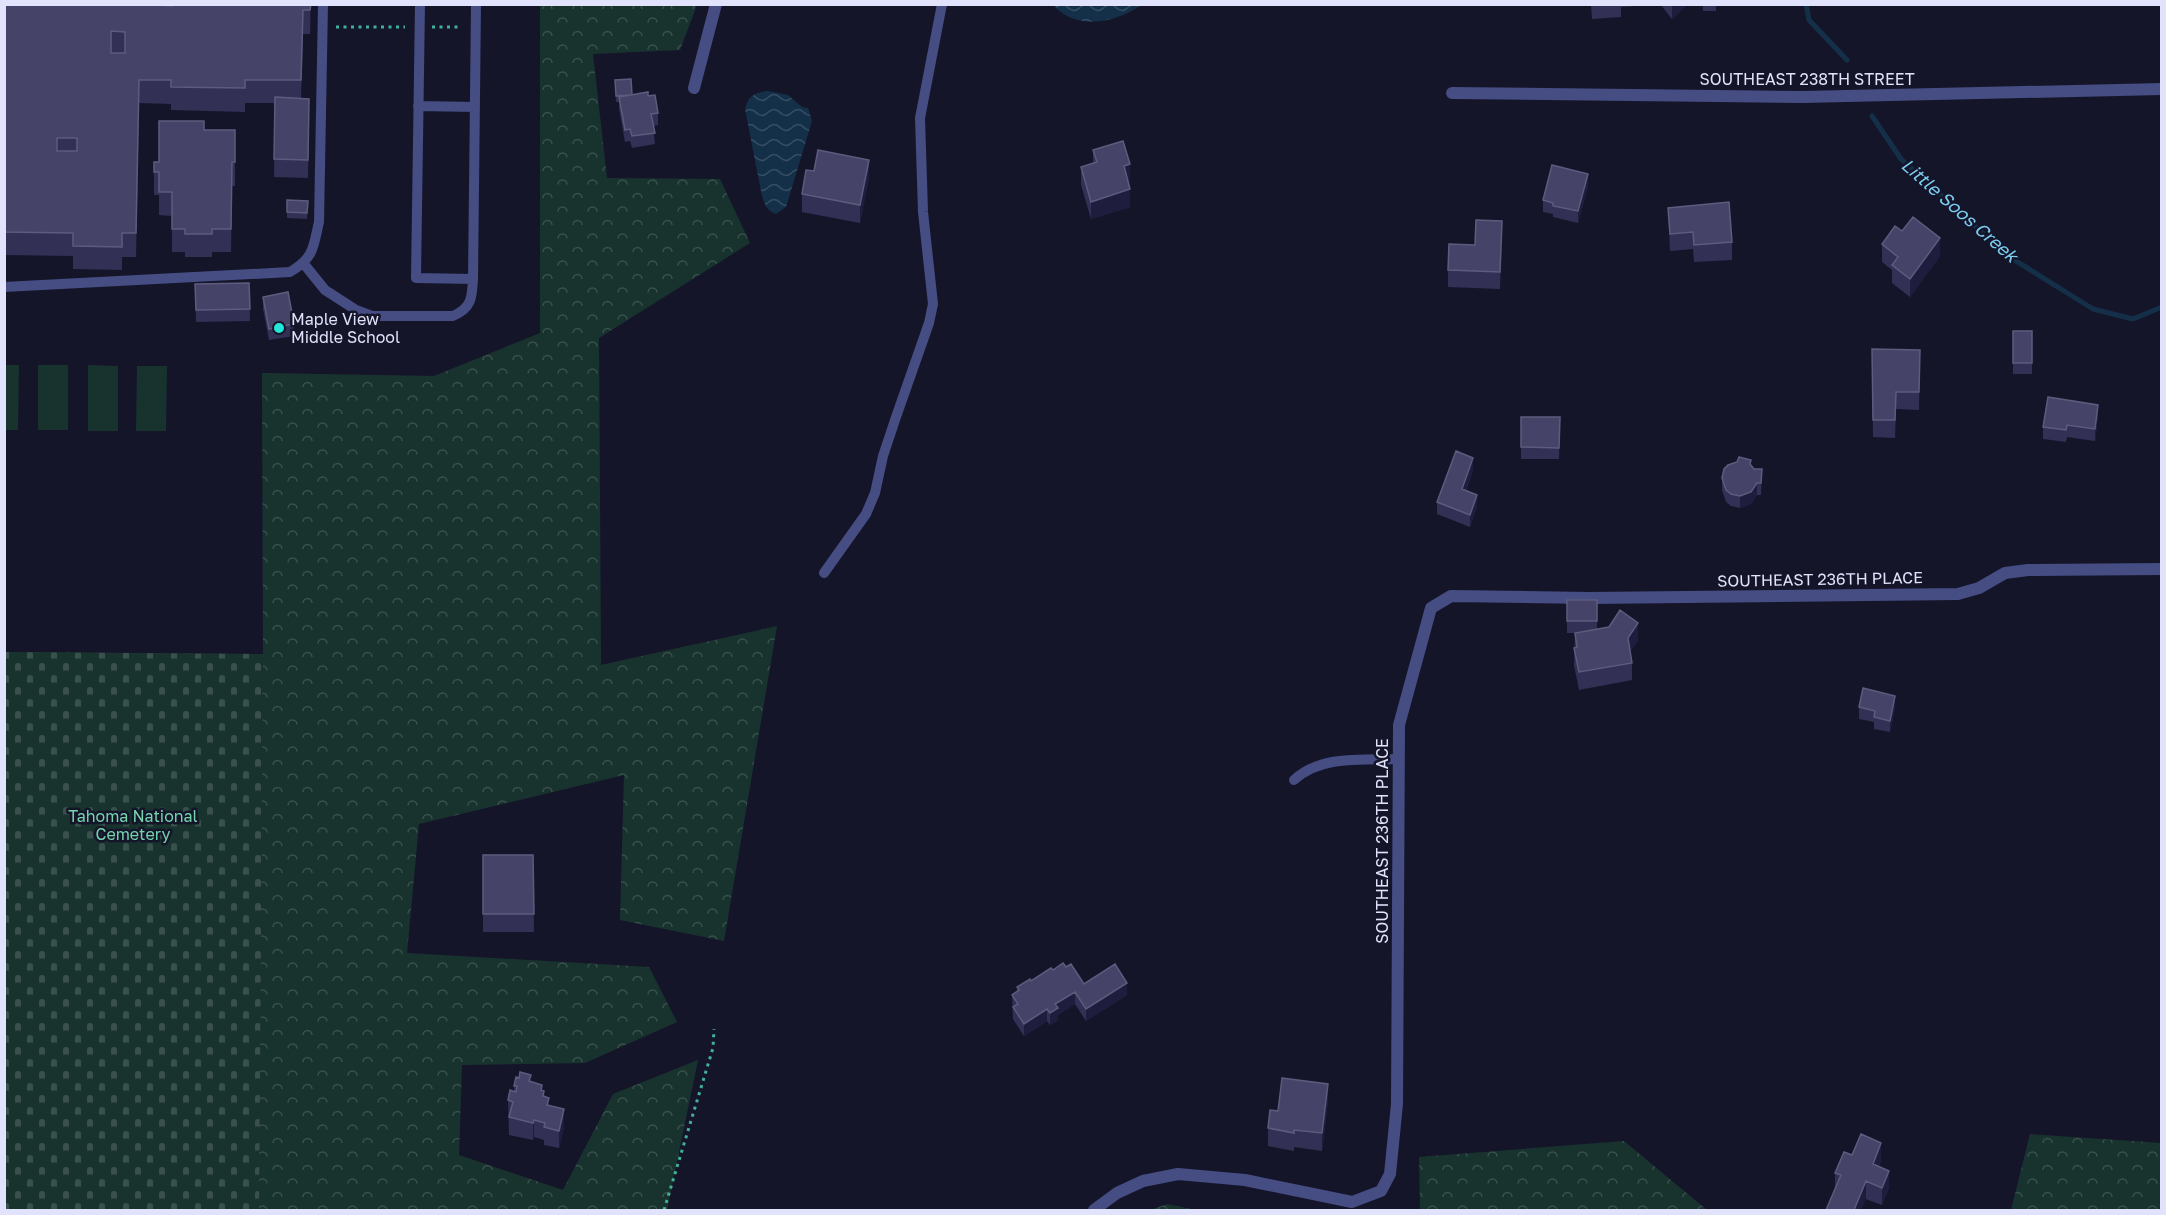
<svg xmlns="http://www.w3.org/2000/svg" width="2166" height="1215" font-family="'Golos Text',sans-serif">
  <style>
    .forest { fill: url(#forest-crowns) }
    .cemetery { fill: url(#cemetery-stones) }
    .pitch { fill: #18332e }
    .water { fill: url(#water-waves) }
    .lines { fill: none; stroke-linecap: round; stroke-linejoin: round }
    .stream { stroke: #143049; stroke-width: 5 }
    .path { stroke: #40b198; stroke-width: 3; stroke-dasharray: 3 4.5; stroke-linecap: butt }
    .service { stroke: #454d83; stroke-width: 10 }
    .minor { stroke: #454d83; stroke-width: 12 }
    .wall { fill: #323055 }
    .shaded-wall { fill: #1f1d3d }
    .building { fill: #454367; stroke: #5d5c7e; stroke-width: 1.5; fill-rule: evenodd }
    .poi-dot { fill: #24e5da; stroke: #15152a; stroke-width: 2 }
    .labels { text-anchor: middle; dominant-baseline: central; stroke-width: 5; stroke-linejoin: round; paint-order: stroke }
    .street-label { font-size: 16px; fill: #e1e2fb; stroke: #15152a }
    .poi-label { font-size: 16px; fill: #e1e2fb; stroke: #15152a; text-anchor: start }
    .park-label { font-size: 16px; fill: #74d5ad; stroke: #15152a }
    .water-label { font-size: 18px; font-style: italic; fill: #7bccef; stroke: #15152a }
  </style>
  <defs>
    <pattern id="forest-crowns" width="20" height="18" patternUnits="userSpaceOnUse" patternTransform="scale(1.5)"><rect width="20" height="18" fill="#18332e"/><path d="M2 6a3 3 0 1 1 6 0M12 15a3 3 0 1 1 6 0" fill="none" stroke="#39504d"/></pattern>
    <pattern id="cemetery-stones" width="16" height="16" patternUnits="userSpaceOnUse" patternTransform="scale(1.5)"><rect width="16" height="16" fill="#18332e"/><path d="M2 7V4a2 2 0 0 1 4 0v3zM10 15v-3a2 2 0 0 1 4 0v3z" fill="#39504d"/></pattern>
    <pattern id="water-waves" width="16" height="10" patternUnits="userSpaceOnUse" patternTransform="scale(1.5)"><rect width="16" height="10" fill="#143049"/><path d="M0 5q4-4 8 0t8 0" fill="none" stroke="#364e64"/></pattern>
  </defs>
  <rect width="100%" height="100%" fill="#15152a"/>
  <!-- forest -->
  <path class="forest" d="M540 5H697L680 50 593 54 607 178 720 179 750 243 599 338 601 665 777 626 724 941 620 920 624 775 419 824 407 953 649 967 677 1022 585 1063 462 1065 459 1155 563 1190 613 1094 698 1060 667 1210H205L5 652 263 654 262 373 434 376 540 333Z
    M2030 1134 2161 1143V1210H2011Z
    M1624 1141 1707 1210H1420L1419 1157Z
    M1167 1204 1196 1210H1150Z"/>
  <!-- cemetery -->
  <path class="cemetery" d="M5 652 263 654 259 1210H5Z"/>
  <!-- pitch -->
  <path class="pitch" d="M5 365H19L18 430H5Z
    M38 365H68V430H38Z
    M88 365 118 366V431H88Z
    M137 366H167L166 431H136Z"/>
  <!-- water -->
  <path class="water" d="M1053 5V4L1141 5C1116 23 1076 31 1053 5Z
    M768 91 788 95 802 107 808 108 812 121 786 207 776 214C767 211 765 205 762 196L745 109C748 96 755 92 768 91Z"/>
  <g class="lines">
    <!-- stream -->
    <path class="stream" d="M1806 4 1809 20 1847 60
      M1872 116 1901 159 2008 256 2093 309 2133 319 2162 307"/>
    <!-- path -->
    <path class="path" d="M336 27H405
      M432 27H462
      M664 1210 713 1048 714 1029"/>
    <!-- service -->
    <path class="service" d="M420 4 416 278 473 279 476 4
      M418 106 475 107
      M304 264 325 290 356 310 372 316H453C472 308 472 297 473 279
      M4 287 290 272C314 258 313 248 319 222L323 4
      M824 573 866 514 875 493 883 456 895 420 929 323 933 304 923 212 920 118 942 4
      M1294 780C1320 755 1364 760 1398 759"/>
    <!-- minor -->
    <path class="minor" d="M694 88 716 4
      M1452 93 1803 97 2162 89
      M1094 1210 1117 1193 1143 1181 1178 1174 1245 1180 1352 1202 1381 1191 1390 1174 1397 1104 1399 725 1431 608 1451 596 1589 598 1958 594 1979 588 2005 573 2028 570 2162 569"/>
  </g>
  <!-- wall -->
  <path class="wall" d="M4 4H139L172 6 311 4 310 34H303L301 98 309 99 308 178 274 177 275 103H245V112L171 110V104L139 103 136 257H122V270L73 269V256L4 255Z
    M1591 4H1635V6L1621 7V17L1592 19Z
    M1660 4H1728L1716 5V11H1703V5H1687L1672 19Z
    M615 80 632 95 648 96 658 113V125L653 126 655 144 632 148 630 141 625 142 619 109V102H616Z
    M204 130H235V186H232L231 252H212V257H185V252H172V216L159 215V195H154V172L159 162Z
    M1093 150 1130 181 1128 182 1130 207 1091 219 1081 185V167L1093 163Z
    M814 171 869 177 860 223 802 212V194Z
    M1588 186 1578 223 1553 217V214L1543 212V200Z
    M287 200 308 201 307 219 287 218Z
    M1668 208 1732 242V260L1694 262 1693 249 1670 251Z
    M1902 231 1940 256 1910 297 1892 283V270L1882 262V244Z
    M1502 239 1500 289 1448 287V270L1475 245Z
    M249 283 250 321 196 322 195 284Z
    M263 297 294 324V336L269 340 263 309Z
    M2013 331H2032V374H2013Z
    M1872 349 1920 350 1919 410 1896 409 1895 438 1873 437Z
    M2098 416 2095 441 2067 437 2066 442 2043 439V427Z
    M1521 417H1560L1559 459H1521Z
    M1751 465 1754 469H1762L1761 495H1757L1751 504 1740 508 1731 506 1726 502 1722 490V478Z
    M1473 470 1466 491 1477 507 1470 527 1437 514V502Z
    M1567 600H1597V629L1638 640 1630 652 1632 663V680L1579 690 1574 665 1575 633H1577H1567Z
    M1859 707 1895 708 1890 732 1874 729V722L1859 719Z
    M483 855H533L534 932H483Z
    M1066 967 1084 984 1127 995 1086 1021 1075 1004 1058 1015V1020L1050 1025 1047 1021 1024 1036 1013 1019 1012 995 1017 991V987L1031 981 1053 970Z
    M531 1082 542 1090 549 1105 564 1127 559 1148 544 1145V1140L534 1137 533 1140 509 1135 508 1100 514 1091V1086Z
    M1328 1101 1322 1151 1294 1147V1151L1268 1146V1128L1278 1111Z
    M1852 1155 1881 1161 1879 1166 1889 1188 1882 1205 1835 1188V1173Z"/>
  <!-- shaded-wall -->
  <path class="shaded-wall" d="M311 4V19L310 34V10Z
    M1672 4H1687V5L1672 19Z
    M869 160V177L860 223V205Z
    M1130 164V181L1124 183V166Z
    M1588 174V186L1578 223V211Z
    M1130 189V207L1091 219V202Z
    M1502 221V239L1500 289V272Z
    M1940 238V256L1910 297V279Z
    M2098 405V416L2095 441V429Z
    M1473 458V470L1462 501V489Z
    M1757 483V495L1751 504 1740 508V496Z
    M1477 495V507L1470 527V515Z
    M1638 623V640L1628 656V638Z
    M1895 696V708L1890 732V721Z
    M1127 983V995L1086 1021V1009Z
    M1075 992V1004L1058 1015V1020L1050 1025V1013L1055 1004Z
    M1047 1009V1021L1024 1036V1024Z
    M1328 1084V1101L1322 1151V1133Z
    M564 1109V1127L559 1148V1131Z
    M534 1120V1137L533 1140V1123Z
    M1881 1143V1161L1873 1181V1164Z
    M1889 1171V1188L1882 1205V1188Z
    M1866 1181V1199L1861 1210H1854Z"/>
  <!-- building -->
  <path class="building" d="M4 4H139L172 6V4H311L310 10H303L301 80H245V88L171 87V80H139L136 233H122V247L73 246V233L4 232ZM111 31 125 32V53H111ZM57 138H77V151H57Z
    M631 79 632 95 616 96 615 80Z
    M648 92V96L655 95 658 113 651 114 655 133 632 136 630 129 625 130 619 97Z
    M275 97 309 99 308 160 274 159Z
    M159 121H204V130H235V162H232L231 229H212V234H185V229H172V192H159V172H154V162H159Z
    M1123 141 1130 164 1124 166 1130 189 1091 202 1081 167 1097 162 1093 150Z
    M818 150 869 160 860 205 802 194 806 170 814 171Z
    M1552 165 1588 174 1578 211 1553 206V203L1543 200Z
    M287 200 308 201 307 213 287 212Z
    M1729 202 1732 242 1694 245 1693 232 1670 234 1668 208Z
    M1913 217 1940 238 1910 279 1892 265 1898 257 1882 244 1895 226 1902 231Z
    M1476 220 1502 221 1500 272 1448 270 1449 244 1475 245Z
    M249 283 250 309 196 310 195 284Z
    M288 292 294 324 269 329 263 297Z
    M2013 331H2032V363H2013Z
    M1872 349 1920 350 1919 392H1896L1895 420H1873Z
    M2048 397 2098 405 2095 429 2067 425 2066 430 2043 427Z
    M1521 417H1560L1559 448 1521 447Z
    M1456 451 1473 458 1462 489 1477 495 1470 515 1437 502Z
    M1739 457 1751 460 1750 464 1754 469H1762L1761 483H1757L1751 492 1740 496 1731 494 1726 490 1722 478 1724 469 1728 465 1737 462Z
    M1567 600H1597V621H1567Z
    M1620 610 1638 623 1628 638 1632 663 1579 672 1574 648 1577 647 1575 633 1609 627Z
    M1863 688 1895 696 1890 721 1874 717 1875 711 1859 707Z
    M483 855H533L534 914H483Z
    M1063 963 1066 967 1071 964 1084 984 1115 964 1127 983 1086 1009 1075 992 1055 1004 1058 1008 1050 1013 1047 1009 1024 1024 1013 1007 1018 1004 1012 995 1019 990 1017 987 1030 979 1031 981 1051 968 1053 970Z
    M520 1072 531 1075 529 1081 542 1085 541 1090 544 1091 543 1096 549 1098 547 1105 564 1109 559 1131 544 1127 545 1123 534 1120 533 1123 509 1117 513 1102 508 1100 510 1090 516 1092 517 1086H514L516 1077 519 1078Z
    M1282 1078 1328 1084 1322 1133 1294 1130V1133L1268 1128 1270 1110 1278 1111Z
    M1861 1134 1881 1143 1873 1164 1889 1171 1882 1188 1866 1181 1854 1210H1826L1841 1175 1835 1173 1844 1152 1852 1155Z"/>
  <!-- markers -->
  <circle class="poi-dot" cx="279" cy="328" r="6"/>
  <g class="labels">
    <!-- street labels -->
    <g class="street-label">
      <text x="1807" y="79">SOUTHEAST 238TH STREET</text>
      <text transform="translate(1820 579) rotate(-1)">SOUTHEAST 236TH PLACE</text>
      <text transform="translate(1382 841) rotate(-90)">SOUTHEAST 236TH PLACE</text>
    </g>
    <!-- poi labels -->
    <g class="poi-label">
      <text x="291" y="319">Maple View<tspan x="291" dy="18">Middle School</tspan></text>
    </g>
    <!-- park labels -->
    <g class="park-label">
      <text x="133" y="816">Tahoma National<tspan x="133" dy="18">Cemetery</tspan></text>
    </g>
    <!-- water labels -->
    <g class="water-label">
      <text transform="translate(1960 210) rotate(41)">Little Soos Creek</text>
    </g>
  </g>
  <!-- border -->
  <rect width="2166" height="1215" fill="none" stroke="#e1e2fb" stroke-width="12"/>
</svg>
